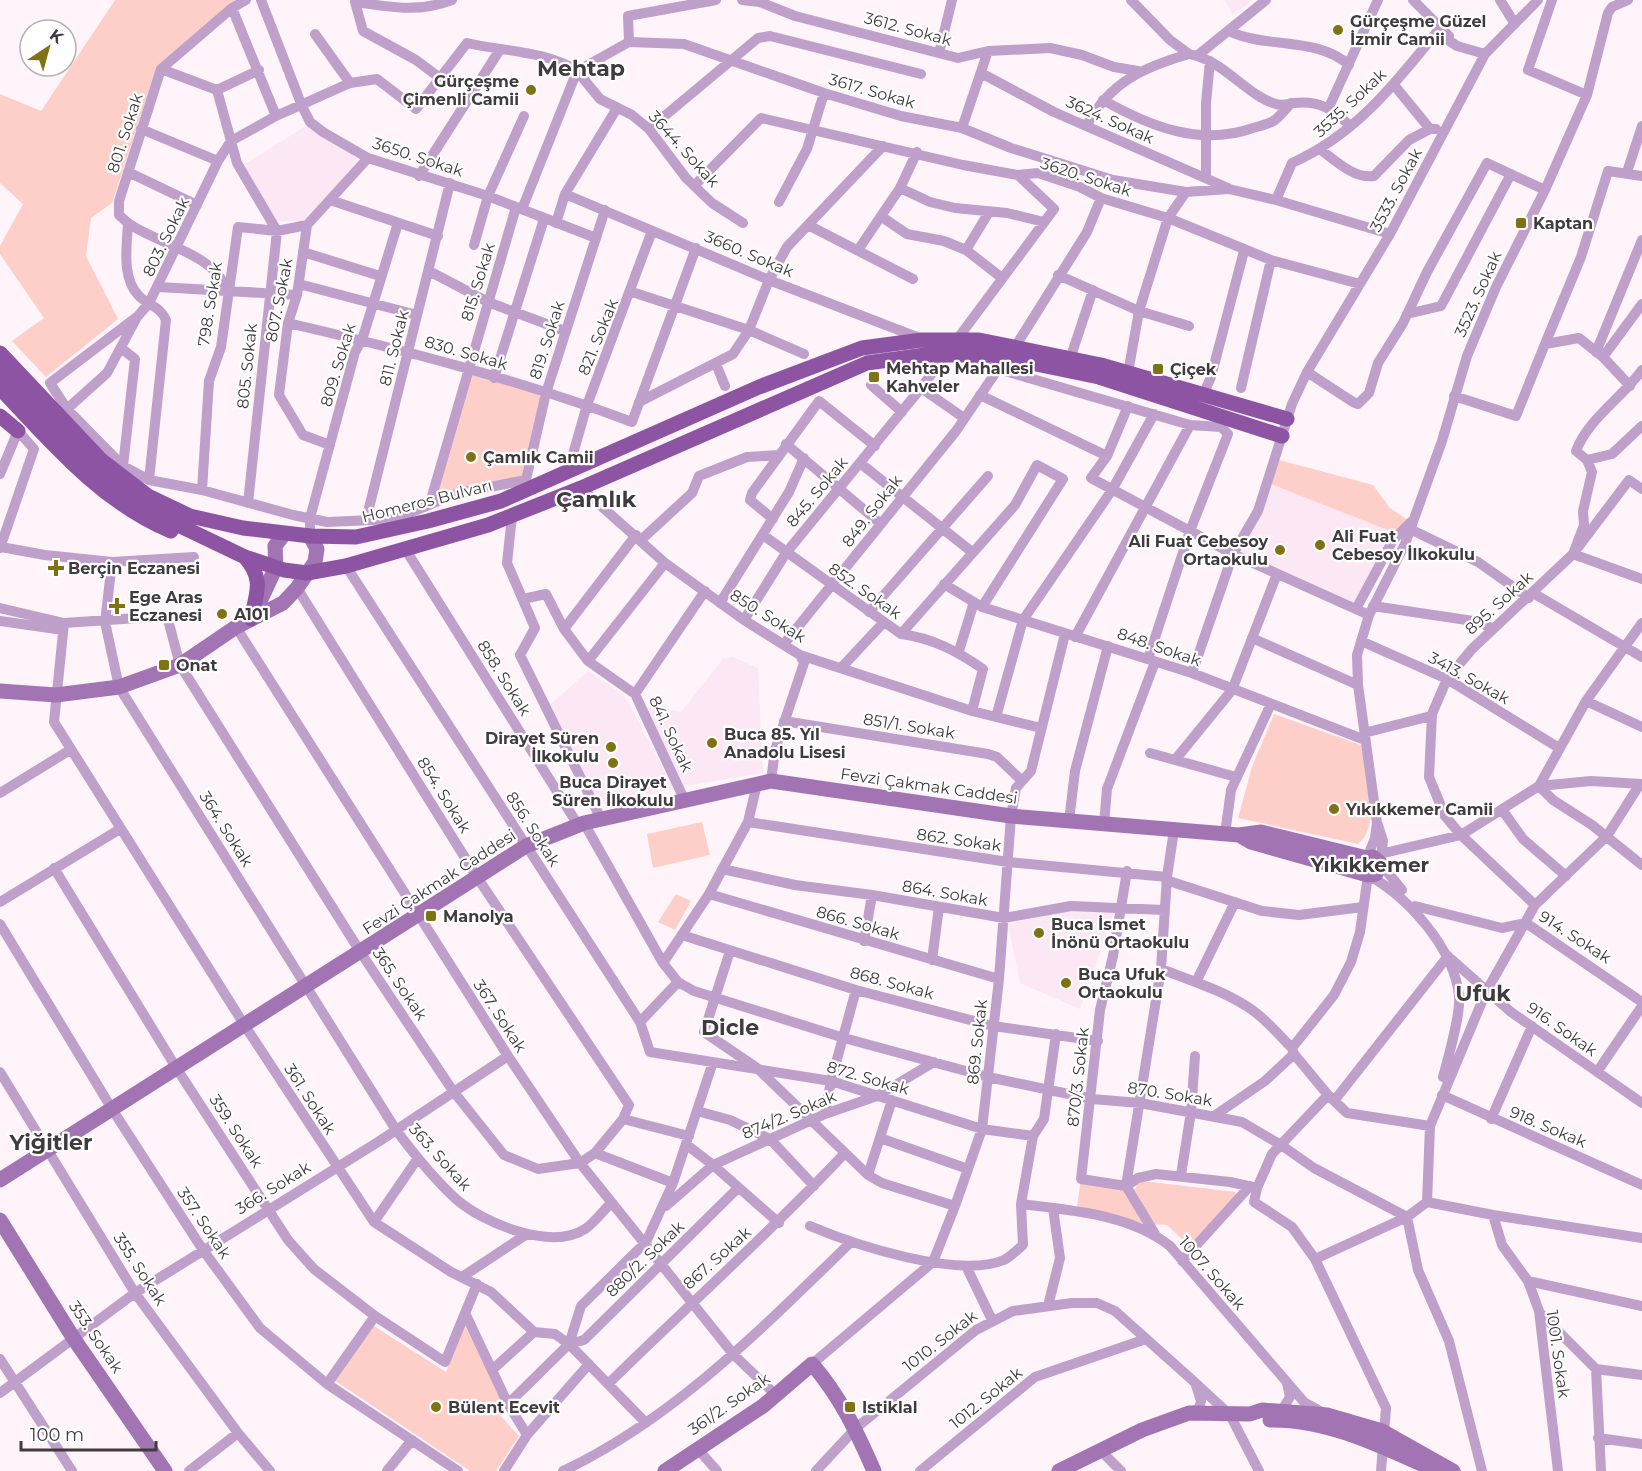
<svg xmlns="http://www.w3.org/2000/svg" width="1642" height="1471" font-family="Montserrat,sans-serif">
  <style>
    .built { fill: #fce7f4 }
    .green { fill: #fecfc8 }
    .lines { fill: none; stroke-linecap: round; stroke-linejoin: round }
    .street { stroke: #bea0cb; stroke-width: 10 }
    .secondary { stroke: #a274b4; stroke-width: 15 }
    .primary { stroke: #8d54a3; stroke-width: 15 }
    .poi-dot { fill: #7f7213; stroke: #fff; stroke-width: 2 }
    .labels { text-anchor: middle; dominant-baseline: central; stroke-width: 4.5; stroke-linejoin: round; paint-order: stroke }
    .poi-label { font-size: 16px; font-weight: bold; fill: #403b3e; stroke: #fff; text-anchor: start }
    .street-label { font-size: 16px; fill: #403b3e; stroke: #fff }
    .quarter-label { font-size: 20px; font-weight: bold; fill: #403b3e; stroke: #fff }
    .district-label { font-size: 22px; font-weight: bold; fill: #403b3e; stroke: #fff }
  </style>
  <rect width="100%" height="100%" fill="#fef4fa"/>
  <!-- built -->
  <path class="built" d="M1225 0H1253L1233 15Z
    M309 124 359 160 305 222 276 221 242 166Z
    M1272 484 1401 536 1359 609 1239 554 1263 512Z
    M733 657 758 668 763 773 684 786 646 707 681 712 723 659Z
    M588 671 625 696 674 789 599 805 550 705Z
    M1074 909 1114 912 1080 1009 1020 983 1008 924Z"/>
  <!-- green -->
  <path class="green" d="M115 0H235L157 66 112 203 91 218 86 256 118 319 46 377 12 341 44 318 0 254V246L23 204 0 183V94L41 111Z
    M467 370 546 393 526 480 430 503Z
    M1279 460 1373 485 1390 508 1408 520 1400 535 1271 484Z
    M1274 714 1361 745C1366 773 1383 823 1358 844L1238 818 1252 767Z
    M702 822 710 855 653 868 647 834Z
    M676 894 691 901 675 930 658 922Z
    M1081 1179 1136 1189 1137 1184 1142 1181 1236 1192 1234 1198 1193 1245H1188L1167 1225 1128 1223 1076 1213Z
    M464 1324 503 1402 495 1410 519 1436 496 1471H470L334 1380 374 1326 446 1372Z"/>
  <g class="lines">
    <!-- street -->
    <path class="street" d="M261 0 302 106 310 122 323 132 368 158 488 196 596 238
      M742 0 760 2 795 16 958 58 988 51 1050 48 1082 55 1114 67 1138 71
      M1131 0 1170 40 1189 54
      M1413 0 1449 36 1448 40 1457 46 1485 54
      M1500 0 1515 24
      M1552 0 1528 70 1587 95
      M232 8 276 116
      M1229 31C1266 49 1316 36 1349 65
      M315 34 350 83
      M629 42 628 16 716 0
      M939 53 952 0
      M1197 56C1227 65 1248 96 1276 104 1281 106 1288 104 1294 103 1319 100 1333 109 1350 126
      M161 69 217 90 259 70
      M981 73 1054 112 1228 188
      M440 78 416 60 363 31 355 2C390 7 418 13 452 0
      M1394 85 1430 129H1436
      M217 90 237 163 277 231 248 503
      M1103 100C1149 126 1200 147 1253 128 1260 126 1269 124 1275 120 1281 115 1286 109 1291 103
      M1329 107 1378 0
      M1087 125C1110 82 1144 67 1189 54L1197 56 1266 0
      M962 128 988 51
      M141 129 218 161
      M649 129 758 38 770 36 921 74
      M1321 150C1336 161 1354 179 1374 176L1409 140 1430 129
      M128 172 197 205
      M1627 172 1642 126
      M419 176 499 51
      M1206 178V103L1210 61
      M694 186 761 118 963 165 1018 175 1038 173 1080 187 1101 198 1168 218 1271 260 1360 284
      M900 188 930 202 955 208 1007 213 1044 222
      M565 194 769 280 922 339
      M330 200 438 236
      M1276 200 1292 163C1355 135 1394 85 1436 33L1448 40
      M779 202 807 149 824 93
      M522 209 577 71 600 99 632 115 649 129 686 178 712 203 743 223
      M605 210 546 393 526 480 458 493 395 519 327 522 293 515 202 490 149 480 123 466 67 409 50 383 138 316 149 303 218 161 231 141 276 116 350 83 377 79 416 109 467 43C501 51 547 51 577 71L629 42 684 44 824 93 901 116 962 128 1011 148 1113 180 1186 192 1229 189 1276 200 1390 234
      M882 217 907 234 944 241 966 250 1002 278
      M128 223C153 242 218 255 226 290
      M556 223 565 194 617 108
      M808 225 913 279
      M474 245 488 196 524 116
      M858 250 900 188 917 152
      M966 250 989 212
      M303 252 380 276
      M429 271 488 302 565 331
      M1058 275 1139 311 1189 326
      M299 284 417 315
      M159 287 297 295
      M632 292 749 330 804 354
      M1407 314 1441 306 1511 174
      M288 323C404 350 520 380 632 422L696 248
      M1015 347 1087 232 1101 198
      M121 348 135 359 123 466
      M1596 352 1642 240
      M1603 357 1642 304
      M971 358 998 369 1190 425 1221 427 1228 434 1190 531 1148 659
      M1070 359 1093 290
      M716 364 725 386
      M1642 370C1622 398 1588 419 1576 451L1587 460 1592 472 1583 511 1584 525 1573 554 1642 579
      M1307 372 1353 402 1358 404 1369 393 1378 363 1403 323 1427 272 1487 163 1545 190
      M1128 373 1139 311 1168 218 1186 192
      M494 378 544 219
      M871 385 902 412
      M1630 386 1603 357 1579 338 1545 344 1581 257 1608 171 1642 176
      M921 388 964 418
      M1241 388 1271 260
      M980 395 1107 456
      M1203 395 1211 377 1244 251
      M1454 396 1516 416 1545 344
      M639 402 733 354 749 330 769 280 787 247 883 146
      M1128 406 1107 456 1091 478 1233 554 1369 615
      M67 409 107 373 136 319
      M786 444 881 524
      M330 445 303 435 279 395 288 323 297 295 307 225 368 158
      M573 454 587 405 652 231
      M1587 460 1612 454 1642 426
      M860 463 972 552
      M0 474 18 431 34 449 0 548
      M149 480 166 320C160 306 149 306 139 296 121 278 127 245 128 223L119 215V201L161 69 232 8 246 0
      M581 488 665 563 744 620 800 655 972 711 1041 728
      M202 490 209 381 221 347 238 227 277 231 307 225
      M430 503 516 207
      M512 516 507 563 535 628 520 655 601 819
      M773 519 750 500 752 493 819 401 875 446
      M366 520 450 183
      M1410 529 1478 562 1529 598
      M763 535 901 634C932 638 957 651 983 669L972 711
      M310 536V518L355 352 362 340 398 223
      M641 540 692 493 699 476 747 457 779 455
      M1 547 45 555 112 562 194 557
      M404 547 578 825
      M112 562 105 622 119 687 396 1130C414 1154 434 1179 456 1199 483 1223 551 1251 585 1229 594 1223 603 1211 611 1203
      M346 566 640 1022 650 1052 831 1081 982 1129 1033 1136
      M944 584 982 607 1192 673 1365 740
      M297 588 477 877 629 1105 623 1119 689 1136
      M1533 593 1642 657
      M523 599 546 594 564 629 588 661 635 694
      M720 603 789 492 804 458
      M1373 606 1480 622 1491 628
      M0 608 64 623 167 616 180 665 361 953 453 1091 504 1155 538 1169 580 1163 595 1153 623 1119
      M1356 609 1393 540 1411 522
      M869 612 988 476
      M744 620 786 553 921 388 1054 209 1018 175
      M0 621 63 630
      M64 623 54 722 245 1026 374 1222 451 1272 491 1292 534 1332 555 1334 569 1344 646 1423
      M236 627 508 1056 580 1163 734 1355 776 1395
      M564 629 636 535
      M901 634 1015 505 1037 465 1063 479 982 607
      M1075 637 1190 425
      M1252 638 1358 685
      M1361 641 1447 679 1559 748
      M784 644 956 431 998 369
      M959 651 974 602
      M588 661 665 563
      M841 668 884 622
      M1192 673 1233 554 1258 511 1292 404 1307 372 1390 234 1485 54 1538 0
      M1586 701 1642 727
      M996 717 1023 620 1112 490 1154 414
      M784 721 988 754 997 757 1021 780
      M1364 733 1431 716
      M1150 753 1236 777
      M1175 760 1232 690 1277 574
      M771 781 775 750 804 663 800 655
      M1539 786 1586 701 1642 623
      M1539 786 1553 800 1592 825 1642 865
      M0 793 70 750
      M685 801 635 694 705 591
      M1503 811 1523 839 1566 876
      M1069 821 1075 771 1108 646
      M748 822 1008 862 1167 877
      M584 823 663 963 678 982 694 991 844 1038 988 1077 1092 1099 1140 1103 1242 1122 1281 1145 1314 1168 1407 1217 1418 1270 1449 1341 1482 1471
      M1104 824 1107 789 1155 662
      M1378 825 1383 841 1380 863 1402 890
      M1225 834 1231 790 1270 706
      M1380 854 1461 835 1539 786 1591 781 1642 784
      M1367 858 1375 838 1377 823 1358 685 1357 655 1369 615 1405 544 1442 441 1467 356 1496 287 1545 190 1587 95 1608 13 1612 7 1628 0
      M54 868 177 1069 288 1240 314 1269 375 1316 445 1362 477 1284
      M722 869 795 885 872 895 1004 918 1071 906 1164 910
      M1127 871 1113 956 1100 1010 1081 1179 1126 1186 1138 1178 1156 1174 1230 1182 1257 1188
      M1166 880 1262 911 1299 915 1363 907
      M709 894 999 979
      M0 902 120 829
      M1535 905 1461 835 1445 816 1429 777 1432 714 1447 679 1472 649 1573 554 1629 480 1642 489
      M1415 906 1502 928 1526 923 1642 1002
      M0 924 112 1109 203 1250 260 1328 327 1384 458 1471
      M682 935 856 990 993 1026 1098 1041
      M864 941 872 895
      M730 951 704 1032 757 1068 868 1175 882 1183 955 1206
      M1451 959 1511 1012 1642 1103
      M932 960 939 907
      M663 963 709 894 748 822 757 784
      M1161 969C1192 981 1228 992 1255 1012 1268 1022 1280 1036 1292 1048
      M1196 982 1235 902
      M640 1022 678 982
      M1294 1054 1328 1095 1347 1113 1430 1126
      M0 1072 135 1293 238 1433 270 1471
      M1597 1072 1642 1006
      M1442 1095 1642 1185
      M1334 1101 1448 956
      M697 1111 730 1120 770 1139 814 1186
      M825 1114 831 1081 856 990
      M1214 1116 1265 1081 1294 1054 1292 1048 1334 995 1351 962 1360 932 1368 875C1408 897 1454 948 1459 996 1461 1014 1448 1058 1443 1077
      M1491 1119 1532 1026
      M880 1138 968 1169
      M687 1145 713 1165 779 1223
      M595 1153 673 1183
      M868 1175 892 1100
      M1181 1175 1191 1112 1195 1056
      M1427 1202 1493 1215 1642 1238
      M1021 1204C1070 1210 1130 1214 1170 1246L1304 1402 1322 1412
      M666 1206 713 1165 825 1114 877 1096 934 1062
      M1493 1215 1502 1245 1528 1281 1539 1311 1558 1471
      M374 1222 418 1158
      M810 1226C855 1245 958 1279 1004 1260 1010 1257 1017 1250 1023 1245L1021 1204 1033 1136 1044 1119 1056 1034
      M1155 1234 1126 1186 1161 969 1167 877 1174 830
      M1315 1259 1292 1227 1254 1202 1257 1188 1272 1154 1328 1095
      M1182 1261 1250 1186
      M966 1266 992 1320
      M462 1277 527 1234
      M1528 1281 1642 1306
      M1048 1306 1060 1258 1053 1208
      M1539 1312 1596 1369 1601 1471
      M465 1313 508 1404 569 1344 584 1340 738 1188
      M569 1344 581 1306 646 1242 673 1183 713 1062
      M0 1359 72 1471
      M812 1364 933 1262 955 1206 982 1129 999 979 1011 816 1016 788 1031 771 1065 634
      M1596 1369 1642 1375
      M492 1370 534 1332
      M327 1384 375 1316
      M608 1384C686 1307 769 1234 844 1154
      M0 1393 135 1293 378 1142 508 1056
      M508 1404 527 1435
      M1282 1410 1290 1397 1287 1383
      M1189 1413 1199 1408 1201 1401 1196 1385
      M1598 1438 1642 1444
      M697 1448 717 1471
      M1100 1450 1121 1471
      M189 1471 238 1433
      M387 1471 412 1440
      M504 1471 527 1435 589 1364
      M563 1471C675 1418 762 1328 850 1243
      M816 1471 856 1428 976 1330 1013 1311 1072 1303H1097L1115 1311 1190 1378 1230 1415 1259 1471
      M920 1471 1035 1377 1146 1339
      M1381 1471 1386 1408 1315 1259 1407 1217 1427 1202 1430 1126 1486 992 1535 905 1607 836 1640 784"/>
    <!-- secondary -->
    <path class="secondary" d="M254 614 276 567 275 546 284 534
      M0 691 56 695 119 687 180 665 236 627 283 603 297 588 315 562 317 549 310 536
      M0 1180 526 846 584 823 771 781 1011 816 1239 835 1261 832 1367 858 1373 857 1380 863 1376 874 1368 875 1251 842 1239 835
      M0 1220 74 1339 165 1471
      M1270 1420C1327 1419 1381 1446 1432 1469
      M665 1471 763 1406 812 1364C840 1396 857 1432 874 1471
      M1059 1471 1142 1430 1189 1413 1250 1414 1262 1410 1327 1415 1382 1431 1453 1471"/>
    <!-- primary -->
    <path class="primary" d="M0 353 101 460 148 496 190 516 243 528 310 536 356 537 428 521 501 501 759 387 862 348 922 340H979L1101 365 1287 419
      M0 370 61 436 111 484 174 523 245 557 284 570 307 573 346 566 488 525 581 488 867 363 925 355H992L1099 377 1282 436
      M0 388C51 442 101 502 171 531
      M0 416 18 431
      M245 557C264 579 257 592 251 619"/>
  </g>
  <!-- markers -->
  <g class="poi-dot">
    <circle cx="1338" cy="30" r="6"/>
    <circle cx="531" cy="90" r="6"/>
    <rect x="1515" y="217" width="12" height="12" rx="3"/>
    <rect x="1152" y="363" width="12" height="12" rx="3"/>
    <rect x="868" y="371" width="12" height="12" rx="3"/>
    <circle cx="471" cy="457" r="6"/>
    <circle cx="1320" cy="545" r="6"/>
    <circle cx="1280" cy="550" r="6"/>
    <path d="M53 559h6v6h6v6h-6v6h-6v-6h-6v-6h6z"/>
    <path d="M114 597h6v6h6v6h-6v6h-6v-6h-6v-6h6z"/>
    <circle cx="222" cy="614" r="6"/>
    <rect x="158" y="659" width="12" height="12" rx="3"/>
    <circle cx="712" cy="743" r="6"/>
    <circle cx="611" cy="747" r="6"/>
    <circle cx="613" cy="763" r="6"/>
    <circle cx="1334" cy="809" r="6"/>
    <rect x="425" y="910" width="12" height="12" rx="3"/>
    <circle cx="1039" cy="933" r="6"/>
    <circle cx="1066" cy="983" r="6"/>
    <circle cx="436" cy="1407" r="6"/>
    <rect x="844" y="1401" width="12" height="12" rx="3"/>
  </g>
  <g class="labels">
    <!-- poi labels -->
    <g class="poi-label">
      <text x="1350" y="21">Gürçeşme Güzel<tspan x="1350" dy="18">İzmir Camii</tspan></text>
      <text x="519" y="81" text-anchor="end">Gürçeşme<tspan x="519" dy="18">Çimenli Camii</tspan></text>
      <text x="1533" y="223">Kaptan</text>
      <text x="886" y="368">Mehtap Mahallesi<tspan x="886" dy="18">Kahveler</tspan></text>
      <text x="1170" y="369">Çiçek</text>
      <text x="483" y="457">Çamlık Camii</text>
      <text x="1332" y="536">Ali Fuat<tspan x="1332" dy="18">Cebesoy İlkokulu</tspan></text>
      <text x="1268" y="541" text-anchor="end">Ali Fuat Cebesoy<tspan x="1268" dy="18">Ortaokulu</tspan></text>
      <text x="68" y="568">Berçin Eczanesi</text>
      <text x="129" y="597">Ege Aras<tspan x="129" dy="18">Eczanesi</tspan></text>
      <text x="234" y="614">A101</text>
      <text x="176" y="665">Onat</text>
      <text x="724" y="734">Buca 85. Yıl<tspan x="724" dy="18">Anadolu Lisesi</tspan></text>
      <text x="599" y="738" text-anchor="end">Dirayet Süren<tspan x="599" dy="18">İlkokulu</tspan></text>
      <text x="613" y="782" text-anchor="middle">Buca Dirayet<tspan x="613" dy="18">Süren İlkokulu</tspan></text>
      <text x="1346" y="809">Yıkıkkemer Camii</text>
      <text x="443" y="916">Manolya</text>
      <text x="1051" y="924">Buca İsmet<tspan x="1051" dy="18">İnönü Ortaokulu</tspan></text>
      <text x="1078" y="974">Buca Ufuk<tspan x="1078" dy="18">Ortaokulu</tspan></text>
      <text x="448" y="1407">Bülent Ecevit</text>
      <text x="862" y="1407">Istiklal</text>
    </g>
    <!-- street labels -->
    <g class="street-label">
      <text transform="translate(908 29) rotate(15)">3612. Sokak</text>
      <text transform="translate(872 91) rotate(16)">3617. Sokak</text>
      <text transform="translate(1350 103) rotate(-43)">3535. Sokak</text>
      <text transform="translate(1110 120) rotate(24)">3624. Sokak</text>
      <text transform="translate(125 133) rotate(-72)">801. Sokak</text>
      <text transform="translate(684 149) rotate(48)">3644. Sokak</text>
      <text transform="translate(418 157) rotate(18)">3650. Sokak</text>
      <text transform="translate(1086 177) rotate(18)">3620. Sokak</text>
      <text transform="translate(1396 190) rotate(-62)">3533. Sokak</text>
      <text transform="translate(166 237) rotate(-64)">803. Sokak</text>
      <text transform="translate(749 254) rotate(23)">3660. Sokak</text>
      <text transform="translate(478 282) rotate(-73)">815. Sokak</text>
      <text transform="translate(1478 294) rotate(-66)">3523. Sokak</text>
      <text transform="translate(279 300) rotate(-79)">807. Sokak</text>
      <text transform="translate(210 304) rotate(-81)">798. Sokak</text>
      <text transform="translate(598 337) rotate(-68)">821. Sokak</text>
      <text transform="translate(547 340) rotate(-72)">819. Sokak</text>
      <text transform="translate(394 348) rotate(-76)">811. Sokak</text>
      <text transform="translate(466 353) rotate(16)">830. Sokak</text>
      <text transform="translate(338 365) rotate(-73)">809. Sokak</text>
      <text transform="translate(247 366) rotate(-84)">805. Sokak</text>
      <text transform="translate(817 492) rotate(-50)">845. Sokak</text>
      <text transform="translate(427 501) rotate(-14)">Homeros Bulvarı</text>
      <text transform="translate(872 511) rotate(-52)">849. Sokak</text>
      <text transform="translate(865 591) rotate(35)">852. Sokak</text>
      <text transform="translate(1499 603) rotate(-42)">895. Sokak</text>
      <text transform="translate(768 616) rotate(32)">850. Sokak</text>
      <text transform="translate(1159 647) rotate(19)">848. Sokak</text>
      <text transform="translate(504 678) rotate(58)">858. Sokak</text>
      <text transform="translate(1469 678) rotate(29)">3413. Sokak</text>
      <text transform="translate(909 726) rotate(9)">851/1. Sokak</text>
      <text transform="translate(671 734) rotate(65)">841. Sokak</text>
      <text transform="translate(929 786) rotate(8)">Fevzi Çakmak Caddesi</text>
      <text transform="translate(444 795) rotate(58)">854. Sokak</text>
      <text transform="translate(226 829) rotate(58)">364. Sokak</text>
      <text transform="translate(533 829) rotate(57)">856. Sokak</text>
      <text transform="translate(959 840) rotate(8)">862. Sokak</text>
      <text transform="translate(439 882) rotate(-33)">Fevzi Çakmak Caddesi</text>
      <text transform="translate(945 893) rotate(10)">864. Sokak</text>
      <text transform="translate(858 923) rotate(16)">866. Sokak</text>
      <text transform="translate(1575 937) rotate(33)">914. Sokak</text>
      <text transform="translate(892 983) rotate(15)">868. Sokak</text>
      <text transform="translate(400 984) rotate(56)">365. Sokak</text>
      <text transform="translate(500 1016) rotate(57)">367. Sokak</text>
      <text transform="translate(1562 1029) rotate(35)">916. Sokak</text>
      <text transform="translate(977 1042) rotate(-84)">869. Sokak</text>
      <text transform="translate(1078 1077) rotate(-84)">870/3. Sokak</text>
      <text transform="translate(868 1078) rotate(16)">872. Sokak</text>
      <text transform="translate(1170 1094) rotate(9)">870. Sokak</text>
      <text transform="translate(310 1099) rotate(57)">361. Sokak</text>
      <text transform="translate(789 1115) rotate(-23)">874/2. Sokak</text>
      <text transform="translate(1548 1127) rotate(23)">918. Sokak</text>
      <text transform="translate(236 1131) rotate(57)">359. Sokak</text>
      <text transform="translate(440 1157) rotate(48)">363. Sokak</text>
      <text transform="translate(273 1188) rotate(-32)">366. Sokak</text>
      <text transform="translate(204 1223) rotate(56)">357. Sokak</text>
      <text transform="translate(717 1258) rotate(-42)">867. Sokak</text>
      <text transform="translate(645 1259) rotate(-44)">880/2. Sokak</text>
      <text transform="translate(140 1269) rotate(57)">355. Sokak</text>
      <text transform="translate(1212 1273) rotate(49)">1007. Sokak</text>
      <text transform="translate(96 1337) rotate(56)">353. Sokak</text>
      <text transform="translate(940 1341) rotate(-38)">1010. Sokak</text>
      <text transform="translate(1558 1354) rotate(82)">1001. Sokak</text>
      <text transform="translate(986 1398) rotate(-39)">1012. Sokak</text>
      <text transform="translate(729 1404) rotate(-35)">361/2. Sokak</text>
    </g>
    <!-- quarter labels -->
    <g class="quarter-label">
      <text x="1370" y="865">Yıkıkkemer</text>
    </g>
    <!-- district labels -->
    <g class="district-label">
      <text x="581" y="68">Mehtap</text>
      <text x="596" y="499">Çamlık</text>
      <text x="1483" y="993">Ufuk</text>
      <text x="730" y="1027">Dicle</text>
      <text x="51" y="1142">Yiğitler</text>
    </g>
  </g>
  <!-- north arrow -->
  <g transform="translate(48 48) rotate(36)"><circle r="28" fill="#ffffff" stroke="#b3b1b2" stroke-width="1.5"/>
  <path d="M0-4.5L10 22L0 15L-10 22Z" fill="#7f7213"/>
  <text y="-9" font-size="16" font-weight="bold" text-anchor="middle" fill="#403b3e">K</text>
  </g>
  <!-- scale -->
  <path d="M21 1441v9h135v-9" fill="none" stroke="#403b3e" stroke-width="3"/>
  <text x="30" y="1441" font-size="18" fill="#403b3e" stroke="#ffffff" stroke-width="4.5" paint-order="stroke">100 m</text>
</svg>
